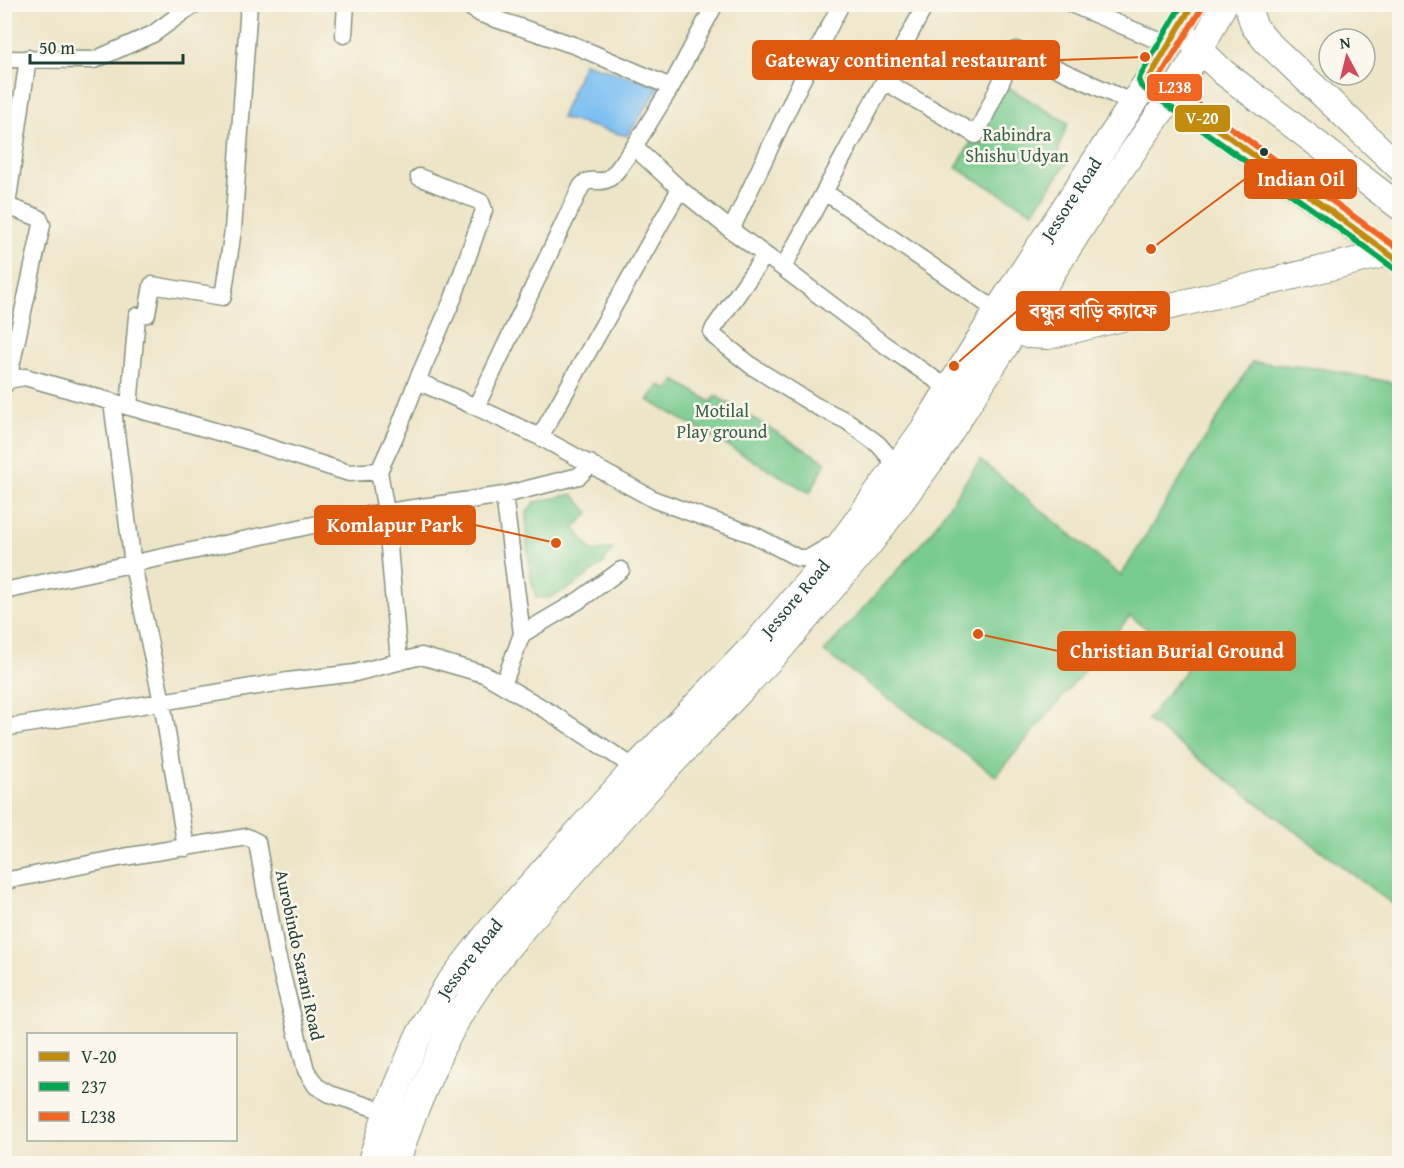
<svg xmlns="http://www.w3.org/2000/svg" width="1404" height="1168" font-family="'Gentium Book Plus','Noto Serif Bengali',serif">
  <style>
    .green { fill: #78cb8f; stroke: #4c8462; stroke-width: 1.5 }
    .water { fill: #7cbff2; stroke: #4e7e93; stroke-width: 1.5 }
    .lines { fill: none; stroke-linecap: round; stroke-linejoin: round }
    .street-casing { stroke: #86917e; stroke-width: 19 }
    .primary-casing { stroke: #86917e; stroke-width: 28 }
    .street { stroke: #fff; stroke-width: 16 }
    .primary { stroke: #fff; stroke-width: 26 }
    .bus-1-casing { stroke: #fbf7ec; stroke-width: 10 }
    .bus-2-casing { stroke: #fbf7ec; stroke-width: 10 }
    .bus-3-casing { stroke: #fbf7ec; stroke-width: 10 }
    .bus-1 { stroke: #c18c0d; stroke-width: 6 }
    .bus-2 { stroke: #00a651; stroke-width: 6 }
    .bus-3 { stroke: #f26522; stroke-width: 6 }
    .bus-dot { fill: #1f3d34; stroke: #fbf7ec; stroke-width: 2 }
    .labels { text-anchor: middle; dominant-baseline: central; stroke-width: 5; stroke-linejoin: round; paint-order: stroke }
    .park-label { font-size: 18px; fill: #35604b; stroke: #fbf7ec }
    .street-label { font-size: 18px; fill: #1f3d34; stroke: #fbf7ec }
    .leader { fill: none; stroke: #de580e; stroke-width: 2 }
    .callout-dot { fill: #de580e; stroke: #fbf7ec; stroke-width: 2 }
    .callout { fill: #de580e; stroke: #de580e; stroke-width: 2 }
    .callout-label { font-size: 20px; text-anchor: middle; font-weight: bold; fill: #fff }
    .line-badge { stroke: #fbf7ec; stroke-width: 2 }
    .badge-label { font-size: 16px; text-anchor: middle; font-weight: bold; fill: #fff }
  </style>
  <rect width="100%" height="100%" fill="#fbf7ec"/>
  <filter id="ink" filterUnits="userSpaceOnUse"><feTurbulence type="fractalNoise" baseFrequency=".0167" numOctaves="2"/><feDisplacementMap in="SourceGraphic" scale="12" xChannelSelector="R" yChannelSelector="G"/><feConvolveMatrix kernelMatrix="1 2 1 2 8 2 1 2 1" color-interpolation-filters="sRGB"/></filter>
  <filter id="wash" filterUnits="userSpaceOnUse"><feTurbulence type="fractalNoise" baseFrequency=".008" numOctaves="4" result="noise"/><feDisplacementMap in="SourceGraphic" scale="24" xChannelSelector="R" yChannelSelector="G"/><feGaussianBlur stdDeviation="1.35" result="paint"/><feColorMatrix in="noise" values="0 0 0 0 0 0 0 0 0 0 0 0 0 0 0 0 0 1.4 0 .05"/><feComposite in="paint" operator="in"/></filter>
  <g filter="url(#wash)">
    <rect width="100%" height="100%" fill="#ede5c7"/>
    <!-- green -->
    <path class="green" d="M1004 85 1068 123 1060 143 1058 157 1067 163 1033 212 956 168Z
      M1252 362 1325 369 1389 382 1399 386V909L1147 720 1191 663 1130 616 996 776 824 652 929 535 980 460 1121 576Z
      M675 380 711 402 716 396 826 462 810 493 648 400 659 385 668 390Z
      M573 494 589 513 574 528 593 552 612 549 603 564 573 586 549 598H536L531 578 526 536 527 512 535 502Z"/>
    <!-- water -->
    <path class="water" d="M584 63 660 86 627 136 561 118Z"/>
  </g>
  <g filter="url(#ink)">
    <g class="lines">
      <!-- street casing -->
      <g class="street-casing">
        <path id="street" d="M465 4 481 14 576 46 671 87
          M715 4 671 87 634 147 680 189 731 230
          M841 4 799 86 731 230 783 268 882 343 949 389
          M1071 4 1169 45
          M344 35 346 4
          M4 59 94 60 153 34 183 12 196 4
          M884 81 976 135 1016 50 1133 103
          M825 192 997 311
          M765 255 714 328 712 333 715 337 753 367 816 406 847 421 878 444 898 467
          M783 268 926 4
          M8 380 42 225 39 218 7 206 28 58
          M417 381 454 296 484 210 481 202 419 177
          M4 386 8 380 25 377 246 440 349 473 379 471 400 425 417 381 476 407 540 437 655 500 754 535 798 558H809L828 547 835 546
          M112 402 133 565 162 702 186 848
          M129 407 137 316 147 314 152 285 223 297 233 230 249 4
          M476 407 581 187C589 175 598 185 608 179 617 174 627 155 634 147
          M540 437 680 189
          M379 471 386 512 399 662
          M4 591 346 518 504 495 579 476 585 470 590 463
          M522 634 578 601 621 570
          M503 685 522 634 504 495
          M4 728 288 681 355 673 421 656 484 674 551 713 635 768
          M4 881 124 857 247 837 257 842 276 951 306 1070 316 1086 330 1094 396 1115"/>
      </g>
      <!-- primary casing -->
      <g class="primary-casing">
        <g id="primary">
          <path d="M1247 4 1254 26 1266 41 1400 168"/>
          <path d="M1188 38 1223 72 1400 207"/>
          <path d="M1158 87 1396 259"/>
          <path d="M1016 329 1028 335 1048 336 1388 253"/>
          <path id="s1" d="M370 1164 387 1111 417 1039 446 987 492 928 635 768 757 642 838 547 923 430 997 311 1148 80 1193 4"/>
          <path d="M396 1164 411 1120 442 1047 461 1012 487 973 524 927 659 777 781 648 871 542 934 457 1093 209 1171 97 1200 50 1224 4"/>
        </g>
      </g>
      <!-- street -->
      <use href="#street" class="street"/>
      <!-- primary -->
      <use href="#primary" class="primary"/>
      <!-- bus-1 casing -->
      <g class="bus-1-casing">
        <path id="bus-1" d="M1193 4 1148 80 1222 132 1400 262"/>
      </g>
      <!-- bus-2 casing -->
      <g class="bus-2-casing">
        <path id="bus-2" d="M1182 4 1140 76 1139 81 1141 86 1395 269"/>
      </g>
      <!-- bus-3 casing -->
      <g class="bus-3-casing">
        <path id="bus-3" d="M1201 9 1160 77 1227 125 1400 250"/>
      </g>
      <!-- bus-1 -->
      <use href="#bus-1" class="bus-1"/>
      <!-- bus-2 -->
      <use href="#bus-2" class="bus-2"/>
      <!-- bus-3 -->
      <use href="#bus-3" class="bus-3"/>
    </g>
  </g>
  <!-- markers -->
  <circle class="bus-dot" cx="1264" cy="152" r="5"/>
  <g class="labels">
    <!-- park labels -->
    <g class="park-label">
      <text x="1017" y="134">Rabindra<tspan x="1017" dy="21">Shishu Udyan</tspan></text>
      <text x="722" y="410">Motilal<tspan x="722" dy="21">Play ground</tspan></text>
    </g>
    <!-- street labels -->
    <g class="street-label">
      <text stroke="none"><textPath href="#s1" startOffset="1202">Jessore Road</textPath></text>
      <text stroke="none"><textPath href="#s1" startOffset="716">Jessore Road</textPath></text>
      <text transform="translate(300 955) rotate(78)">Aurobindo Sarani Road</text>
      <text stroke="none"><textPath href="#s1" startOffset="230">Jessore Road</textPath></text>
    </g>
  </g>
  <!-- callouts -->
  <path class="leader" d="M1145 57L1059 60M1151 249L1245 179M954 366L1017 311M556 543L475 525M978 634L1058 651"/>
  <g class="callout-dot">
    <circle cx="1145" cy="57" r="6"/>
    <circle cx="1151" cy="249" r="6"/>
    <circle cx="954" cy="366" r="6"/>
    <circle cx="556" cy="543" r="6"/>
    <circle cx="978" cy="634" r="6"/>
  </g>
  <g class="callout">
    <rect x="753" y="41" width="306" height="38" rx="6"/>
    <rect x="1245" y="160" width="111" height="38" rx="6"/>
    <rect x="1017" y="292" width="152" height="38" rx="6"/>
    <rect x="315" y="506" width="160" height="38" rx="6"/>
    <rect x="1058" y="632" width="237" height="38" rx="6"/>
  </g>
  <g class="callout-label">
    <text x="906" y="67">Gateway continental restaurant</text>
    <text x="1301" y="186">Indian Oil</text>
    <text x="1093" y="318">বন্ধুর বাড়ি ক্যাফে</text>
    <text x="395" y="532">Komlapur Park</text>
    <text x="1177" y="658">Christian Burial Ground</text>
  </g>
  <g class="line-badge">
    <rect x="1146" y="73" width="57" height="29" rx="6" fill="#f26522"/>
    <rect x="1174" y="104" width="57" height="29" rx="6" fill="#c18c0d"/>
  </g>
  <g class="badge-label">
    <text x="1175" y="93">L238</text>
    <text x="1202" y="124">V-20</text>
  </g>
  <!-- margin -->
  <rect width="1404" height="1168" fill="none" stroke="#fbf7ec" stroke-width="24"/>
  <!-- legend -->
  <rect x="27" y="1033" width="210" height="108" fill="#fbf7ec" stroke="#a3ada2" stroke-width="1.5"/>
  <rect x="39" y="1052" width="30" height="9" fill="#c18c0d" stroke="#a3ada2" stroke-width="1.5"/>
  <text x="81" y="1063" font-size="18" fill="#1f3d34">V-20</text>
  <rect x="39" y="1082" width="30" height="9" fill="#00a651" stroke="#a3ada2" stroke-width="1.5"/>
  <text x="81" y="1093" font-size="18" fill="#1f3d34">237</text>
  <rect x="39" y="1112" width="30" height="9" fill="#f26522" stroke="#a3ada2" stroke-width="1.5"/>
  <text x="81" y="1123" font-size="18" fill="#1f3d34">L238</text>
  <!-- north arrow -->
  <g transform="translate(1347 57) rotate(353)"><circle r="28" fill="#fbf7ec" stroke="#a3ada2" stroke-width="1.5"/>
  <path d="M0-4.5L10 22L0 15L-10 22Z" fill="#d1495b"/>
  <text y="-9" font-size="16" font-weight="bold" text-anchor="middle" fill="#1f3d34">N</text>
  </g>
  <!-- scale -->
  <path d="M30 54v9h153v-9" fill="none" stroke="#1f3d34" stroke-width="3"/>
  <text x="39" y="54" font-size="18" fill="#1f3d34" stroke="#fbf7ec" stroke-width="4.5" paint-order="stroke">50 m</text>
</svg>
